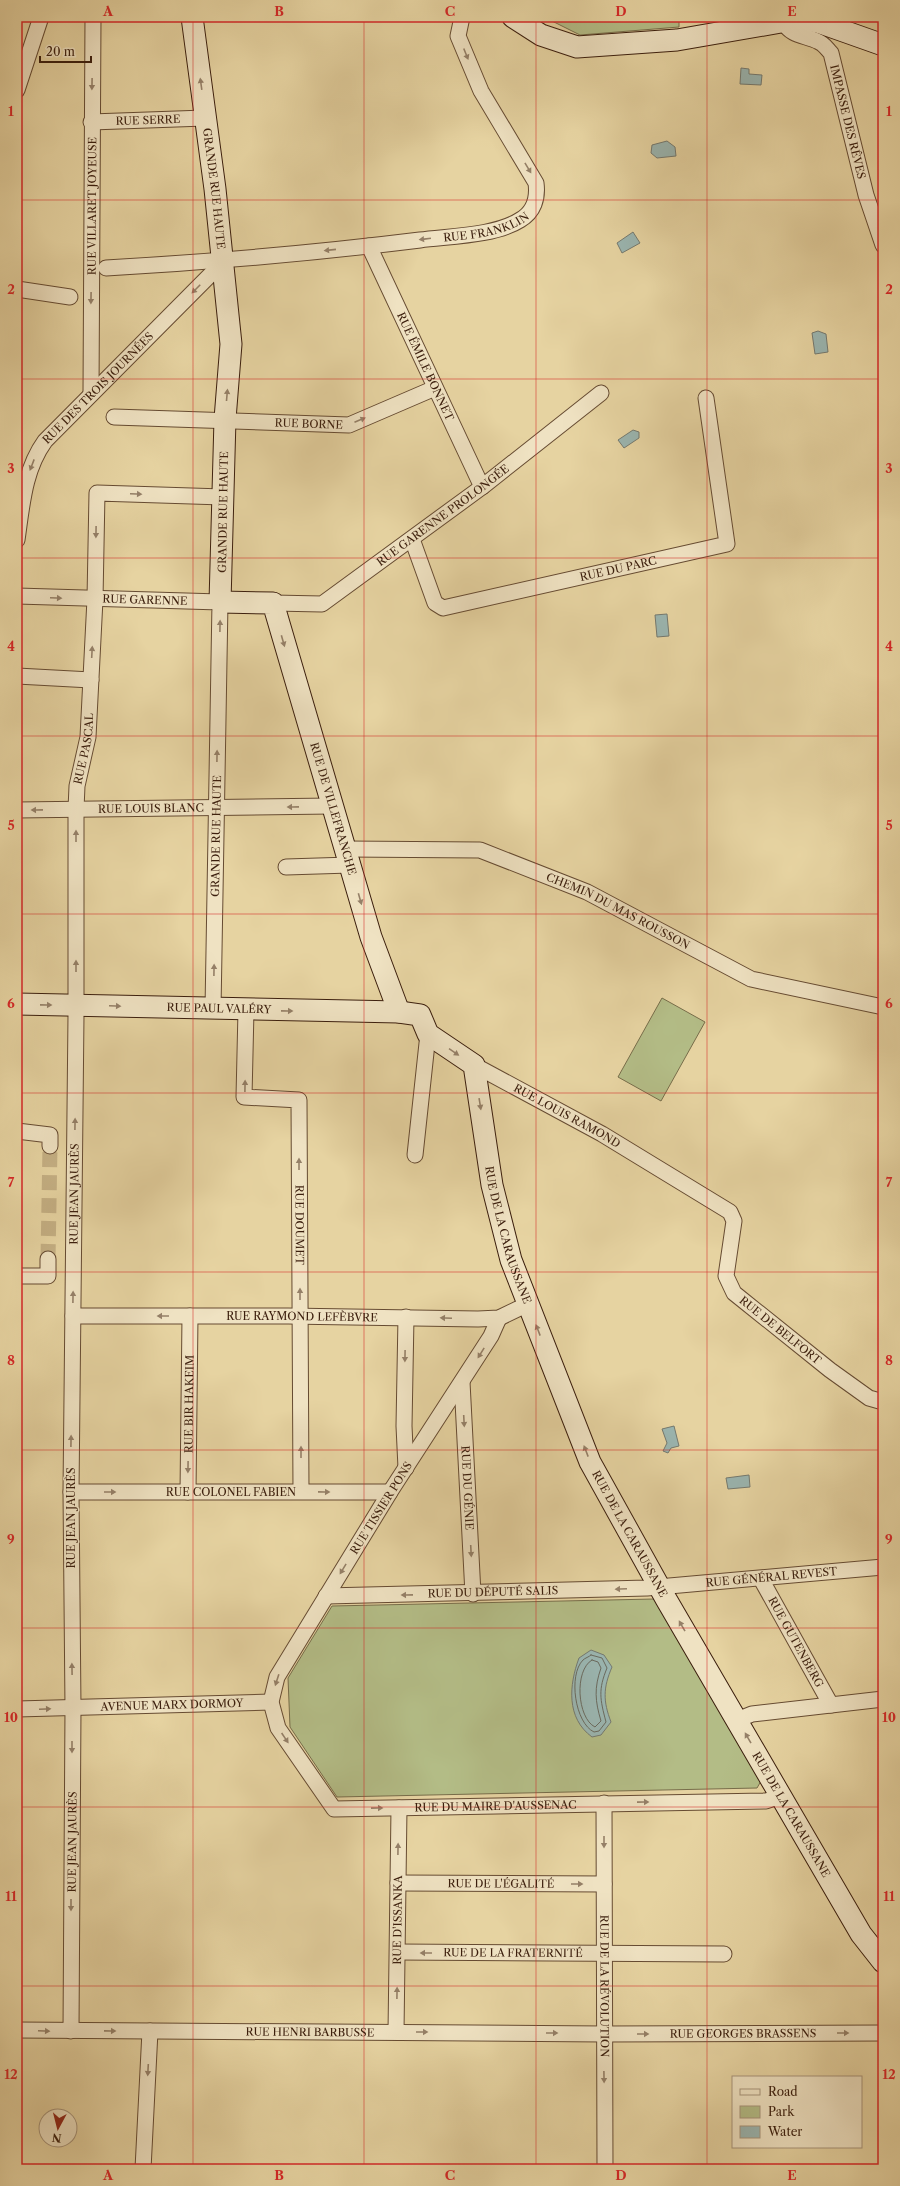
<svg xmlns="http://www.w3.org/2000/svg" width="900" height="2186" font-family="'Libre Caslon Text',serif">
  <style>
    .green { fill: #b3bc86; stroke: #776d4a }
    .water { fill: #9ab5b0; stroke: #74796f }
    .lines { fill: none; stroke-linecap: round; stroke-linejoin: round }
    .shore { stroke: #6a6a5e; stroke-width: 1 }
    .street-tunnel { stroke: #c4af83; stroke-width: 15; stroke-dasharray: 15 8; stroke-linecap: butt }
    .street-casing { stroke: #664b32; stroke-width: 17 }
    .secondary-casing { stroke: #3b1e0d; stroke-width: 23 }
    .street { stroke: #efe2c2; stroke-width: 15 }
    .secondary { stroke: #efe2c2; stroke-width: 21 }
    .oneway { fill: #958068 }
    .grid { fill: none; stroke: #d62828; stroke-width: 1; stroke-opacity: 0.55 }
    .labels { text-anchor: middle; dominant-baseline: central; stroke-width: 3; stroke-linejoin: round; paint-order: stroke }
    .street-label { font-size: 11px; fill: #3b1e0d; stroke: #efe2c2 }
    .neatline { fill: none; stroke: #d62828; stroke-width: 1.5 }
    .grid-label { font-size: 13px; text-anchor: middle; font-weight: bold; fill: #d62828 }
  </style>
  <rect width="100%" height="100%" fill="#e6d3a1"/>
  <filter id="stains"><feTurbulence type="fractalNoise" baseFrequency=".005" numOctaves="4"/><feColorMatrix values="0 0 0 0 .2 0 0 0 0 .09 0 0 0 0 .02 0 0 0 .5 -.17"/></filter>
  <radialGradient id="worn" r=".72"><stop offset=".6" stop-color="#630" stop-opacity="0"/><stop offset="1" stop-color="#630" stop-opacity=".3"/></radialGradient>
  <!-- green -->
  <path class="green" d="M544 17H679V27L580 35Z
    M662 998 705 1022 661 1101 618 1077Z
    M654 1599 761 1781 757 1788 337 1797 290 1727 288 1678 332 1606Z"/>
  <!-- water -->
  <path class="water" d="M741 68 749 69V74L762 75 761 85 740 84Z
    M667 141 675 147 676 156 657 158 651 153 652 145Z
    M633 232 640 243 622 253 617 243Z
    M818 331 826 334 828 352 815 354 812 333Z
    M633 430 639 432V438L624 448 618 440Z
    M667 614 669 636 657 637 655 615Z
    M674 1426 679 1446 671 1448 668 1453 663 1451 667 1443 662 1429Z
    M749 1475 750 1487 728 1489 726 1478Z
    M591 1650 604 1655 612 1667C603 1688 603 1701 611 1722L601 1735 592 1737C566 1718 569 1685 579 1658Z"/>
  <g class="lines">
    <!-- shore -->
    <path class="shore" d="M591 1655 602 1658 607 1668C598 1690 600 1699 606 1722L599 1731 594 1732C575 1723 568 1675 583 1660 585 1658 589 1657 591 1655Z
      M592 1660 598 1662 601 1668C594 1688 595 1701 601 1721L595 1727C577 1718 574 1670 592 1660Z"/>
    <!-- street-tunnel -->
    <path class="street-tunnel" d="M48 1259 50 1146"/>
    <!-- street casing -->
    <g class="street-casing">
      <g id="street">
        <path id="s1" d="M784 23C792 37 806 35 819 42 824 44 827 49 831 53L866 195 883 245"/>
        <path d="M17 90 41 17"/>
        <path id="s2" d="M91 122 205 118"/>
        <path id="s3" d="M369 246 482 487"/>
        <path id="s4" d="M106 268C211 262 315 253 420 240 450 236 495 236 520 220 534 212 538 198 536 183L481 91 458 36 462 17"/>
        <path d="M17 289 70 297"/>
        <path id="s5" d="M91 394 93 17"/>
        <path id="s6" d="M114 417 349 425 435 388"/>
        <path id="s7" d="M412 539 435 603 443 608 727 544 706 398"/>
        <path id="s8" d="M17 540C22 506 24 470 45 441L224 261"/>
        <path id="s9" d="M17 596 220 602 213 1009"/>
        <path id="s10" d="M273 603 322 604 482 487 601 393"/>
        <path d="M17 676 91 680"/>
        <path id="s11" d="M17 810 332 806"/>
        <path id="s12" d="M346 849 480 850 587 892 751 979 883 1007"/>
        <path d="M286 867 350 865"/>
        <path id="s13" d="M246 1010 244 1097 299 1100 301 1491"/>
        <path id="s14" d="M474 1065 602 1134 730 1212 734 1221 726 1276 734 1293 830 1370 869 1398 883 1402"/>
        <path d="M17 1131 50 1135V1146"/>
        <path d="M415 1155 428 1034"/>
        <path d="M17 1276H48V1259"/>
        <path id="s15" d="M73 1316H288L478 1319 499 1318 528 1304"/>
        <path d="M406 1317 404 1426 406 1468"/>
        <path id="s16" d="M499 1318 491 1336 390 1492 277 1677 271 1702 278 1728 334 1809 766 1801 781 1796"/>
        <path id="s17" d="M462 1382 473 1594"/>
        <path id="s18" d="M71 1492H390"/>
        <path id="s19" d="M188 1492 190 1316"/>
        <path id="s20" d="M761 1579 831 1705"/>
        <path id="s21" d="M326 1596 647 1588 883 1567"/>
        <path id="s22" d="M17 1709 271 1702"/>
        <path d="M737 1720 752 1714 883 1699"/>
        <path id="s23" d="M604 1803 605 2169"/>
        <path id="s24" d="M398 1883 604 1884"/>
        <path id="s25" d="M398 1952 724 1954"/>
        <path id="s26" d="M17 2030 604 2034 883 2033"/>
        <path id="s27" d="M71 2031 73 1708 71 1492 76 1015V809L77 786 88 737 95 599 97 493 223 497"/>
        <path id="s28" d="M396 2032 399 1808"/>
        <path d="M143 2169 150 2031"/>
      </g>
    </g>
    <!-- secondary casing -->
    <g class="secondary-casing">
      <g id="secondary">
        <path id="s29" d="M192 17 215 189 231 344 225 419 220 602 273 603 371 937 399 1012"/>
        <path d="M513 17 541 35 577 47 677 40 798 19 818 22 883 45"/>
        <path id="s30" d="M17 1004 399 1012 420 1015 428 1034 474 1065 492 1185 511 1260 590 1462 666 1599 861 1934 883 1962"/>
      </g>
    </g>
    <!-- street -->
    <use href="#street" class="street"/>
    <!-- secondary -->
    <use href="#secondary" class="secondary"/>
  </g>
  <!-- one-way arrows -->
  <defs><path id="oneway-solid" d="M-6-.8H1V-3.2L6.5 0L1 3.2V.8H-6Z"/></defs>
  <g class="oneway">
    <use href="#oneway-solid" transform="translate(466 54) rotate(68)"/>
    <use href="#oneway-solid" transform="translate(92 84) rotate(91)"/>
    <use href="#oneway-solid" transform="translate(201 84) rotate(-98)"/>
    <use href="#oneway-solid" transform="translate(528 168) rotate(59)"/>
    <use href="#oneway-solid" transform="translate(425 239) rotate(173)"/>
    <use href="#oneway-solid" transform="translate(330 250) rotate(174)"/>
    <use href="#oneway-solid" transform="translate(196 289) rotate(135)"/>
    <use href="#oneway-solid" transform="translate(91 298) rotate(91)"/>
    <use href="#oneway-solid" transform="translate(227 395) rotate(-85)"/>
    <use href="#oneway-solid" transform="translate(360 420) rotate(-23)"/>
    <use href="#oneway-solid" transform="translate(32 465) rotate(111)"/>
    <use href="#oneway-solid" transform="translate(136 494) rotate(2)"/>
    <use href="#oneway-solid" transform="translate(96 532) rotate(91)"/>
    <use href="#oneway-solid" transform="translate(56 598) rotate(2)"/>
    <use href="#oneway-solid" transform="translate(220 626) rotate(-89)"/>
    <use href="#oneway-solid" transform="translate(283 641) rotate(74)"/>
    <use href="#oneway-solid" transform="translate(92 652) rotate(-87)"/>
    <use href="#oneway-solid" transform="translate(217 756) rotate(-89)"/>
    <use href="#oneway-solid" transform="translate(293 807) rotate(179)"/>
    <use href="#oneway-solid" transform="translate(37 810) rotate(179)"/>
    <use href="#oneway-solid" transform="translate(76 836) rotate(-90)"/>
    <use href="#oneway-solid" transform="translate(360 899) rotate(74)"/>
    <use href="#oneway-solid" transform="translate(76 966) rotate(-90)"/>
    <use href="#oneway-solid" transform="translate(214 970) rotate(-89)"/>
    <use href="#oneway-solid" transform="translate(46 1005) rotate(1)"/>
    <use href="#oneway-solid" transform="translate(115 1006) rotate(2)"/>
    <use href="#oneway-solid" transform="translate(287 1011) rotate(1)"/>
    <use href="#oneway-solid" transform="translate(454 1052) rotate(34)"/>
    <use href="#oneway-solid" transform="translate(245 1086) rotate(-89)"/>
    <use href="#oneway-solid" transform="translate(480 1104) rotate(81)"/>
    <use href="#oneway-solid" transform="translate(75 1124) rotate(-89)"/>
    <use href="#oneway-solid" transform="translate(299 1164) rotate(-90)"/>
    <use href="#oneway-solid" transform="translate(300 1294) rotate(-90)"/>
    <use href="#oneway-solid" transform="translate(73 1297) rotate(-89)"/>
    <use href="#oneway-solid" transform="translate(163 1316) rotate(180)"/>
    <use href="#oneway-solid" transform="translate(446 1318) rotate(-178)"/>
    <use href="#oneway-solid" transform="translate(538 1330) rotate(-111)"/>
    <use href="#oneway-solid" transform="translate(481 1353) rotate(122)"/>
    <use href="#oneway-solid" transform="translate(405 1356) rotate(91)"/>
    <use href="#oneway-solid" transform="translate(464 1421) rotate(87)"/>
    <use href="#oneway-solid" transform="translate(71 1441) rotate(-89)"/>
    <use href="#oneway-solid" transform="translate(586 1451) rotate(-111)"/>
    <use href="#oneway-solid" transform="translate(301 1452) rotate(-90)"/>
    <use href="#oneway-solid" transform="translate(188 1467) rotate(91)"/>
    <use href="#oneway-solid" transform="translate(110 1492)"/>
    <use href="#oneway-solid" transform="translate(324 1492) rotate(1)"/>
    <use href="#oneway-solid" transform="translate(471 1551) rotate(87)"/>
    <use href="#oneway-solid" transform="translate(343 1569) rotate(121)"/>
    <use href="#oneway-solid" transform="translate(621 1589) rotate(178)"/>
    <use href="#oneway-solid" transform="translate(407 1595) rotate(179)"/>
    <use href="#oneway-solid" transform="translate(682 1626) rotate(-120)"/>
    <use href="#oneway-solid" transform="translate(72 1669) rotate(-91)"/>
    <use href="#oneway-solid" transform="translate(277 1680) rotate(108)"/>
    <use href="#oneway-solid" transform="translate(45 1709) rotate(-2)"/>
    <use href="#oneway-solid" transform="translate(285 1738) rotate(56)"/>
    <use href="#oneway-solid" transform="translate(748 1738) rotate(-120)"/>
    <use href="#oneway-solid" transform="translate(72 1747) rotate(90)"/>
    <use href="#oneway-solid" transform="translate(643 1802) rotate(-1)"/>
    <use href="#oneway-solid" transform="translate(377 1808) rotate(-1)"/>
    <use href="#oneway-solid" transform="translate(604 1842) rotate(90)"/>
    <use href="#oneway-solid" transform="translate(398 1849) rotate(-89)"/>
    <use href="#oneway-solid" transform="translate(577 1884)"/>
    <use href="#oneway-solid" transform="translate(71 1905) rotate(90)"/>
    <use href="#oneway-solid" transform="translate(426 1953) rotate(-180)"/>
    <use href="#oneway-solid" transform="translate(397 1993) rotate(-89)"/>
    <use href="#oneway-solid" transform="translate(44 2031) rotate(2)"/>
    <use href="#oneway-solid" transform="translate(110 2031) rotate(1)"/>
    <use href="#oneway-solid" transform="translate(422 2032)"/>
    <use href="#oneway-solid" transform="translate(552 2033)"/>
    <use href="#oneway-solid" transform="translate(843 2033)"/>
    <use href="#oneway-solid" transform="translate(643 2034)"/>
    <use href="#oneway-solid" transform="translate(148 2070) rotate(93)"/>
    <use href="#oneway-solid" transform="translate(604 2077) rotate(89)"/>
  </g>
  <!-- grid -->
  <path class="grid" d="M193 17V2169M364 17V2169M536 17V2169M707 17V2169M17 200H883M17 379H883M17 558H883M17 736H883M17 914H883M17 1093H883M17 1272H883M17 1450H883M17 1628H883M17 1807H883M17 1986H883"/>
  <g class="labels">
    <!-- street labels -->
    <g class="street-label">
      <text stroke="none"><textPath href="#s2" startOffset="57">RUE SERRE</textPath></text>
      <text stroke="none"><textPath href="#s1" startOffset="128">IMPASSE DES RÊVES</textPath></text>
      <text stroke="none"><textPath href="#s29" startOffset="173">GRANDE RUE HAUTE</textPath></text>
      <text stroke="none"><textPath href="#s5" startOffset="188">RUE VILLARET JOYEUSE</textPath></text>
      <text stroke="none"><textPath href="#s4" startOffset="383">RUE FRANKLIN</textPath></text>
      <text stroke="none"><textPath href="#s3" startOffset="133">RUE ÉMILE BONNET</textPath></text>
      <text stroke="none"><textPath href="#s8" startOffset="179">RUE DES TROIS JOURNÉES</textPath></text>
      <text stroke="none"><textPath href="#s6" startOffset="195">RUE BORNE</textPath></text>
      <text transform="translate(223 512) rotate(-89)">GRANDE RUE HAUTE</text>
      <text stroke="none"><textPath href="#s10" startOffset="199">RUE GARENNE PROLONGÉE</textPath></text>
      <text stroke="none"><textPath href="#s7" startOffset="257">RUE DU PARC</textPath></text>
      <text stroke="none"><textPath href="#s9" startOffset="128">RUE GARENNE</textPath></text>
      <text stroke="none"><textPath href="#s27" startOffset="1283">RUE PASCAL</textPath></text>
      <text stroke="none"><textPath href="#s11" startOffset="134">RUE LOUIS BLANC</textPath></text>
      <text stroke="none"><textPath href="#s29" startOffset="855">RUE DE VILLEFRANCHE</textPath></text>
      <text transform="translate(216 836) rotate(-89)">GRANDE RUE HAUTE</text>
      <text stroke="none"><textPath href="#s12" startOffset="285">CHEMIN DU MAS ROUSSON</textPath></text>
      <text stroke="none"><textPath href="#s30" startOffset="202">RUE PAUL VALÉRY</textPath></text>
      <text stroke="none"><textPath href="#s14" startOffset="106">RUE LOUIS RAMOND</textPath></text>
      <text stroke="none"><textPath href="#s27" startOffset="837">RUE JEAN JAURÈS</textPath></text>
      <text stroke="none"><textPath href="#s13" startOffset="267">RUE DOUMET</textPath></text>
      <text stroke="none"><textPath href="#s30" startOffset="653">RUE DE LA CARAUSSANE</textPath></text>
      <text stroke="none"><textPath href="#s15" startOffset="229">RUE RAYMOND LEFÈBVRE</textPath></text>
      <text stroke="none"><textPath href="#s14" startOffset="439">RUE DE BELFORT</textPath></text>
      <text stroke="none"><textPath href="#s19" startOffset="88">RUE BIR HAKEIM</textPath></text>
      <text stroke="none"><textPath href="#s17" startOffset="106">RUE DU GÉNIE</textPath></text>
      <text stroke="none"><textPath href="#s18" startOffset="160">RUE COLONEL FABIEN</textPath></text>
      <text transform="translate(381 1508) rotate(-58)">RUE TISSIER PONS</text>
      <text transform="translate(71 1518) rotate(-90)">RUE JEAN JAURÈS</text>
      <text stroke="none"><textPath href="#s30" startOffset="977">RUE DE LA CARAUSSANE</textPath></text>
      <text stroke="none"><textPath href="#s21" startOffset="446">RUE GÉNÉRAL REVEST</textPath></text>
      <text stroke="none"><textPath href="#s21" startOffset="167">RUE DU DÉPUTÉ SALIS</textPath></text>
      <text stroke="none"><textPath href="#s20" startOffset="72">RUE GUTENBERG</textPath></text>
      <text stroke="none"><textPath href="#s22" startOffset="155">AVENUE MARX DORMOY</textPath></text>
      <text stroke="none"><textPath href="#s16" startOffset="735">RUE DU MAIRE D'AUSSENAC</textPath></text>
      <text stroke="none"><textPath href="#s30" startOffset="1301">RUE DE LA CARAUSSANE</textPath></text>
      <text stroke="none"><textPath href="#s27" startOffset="189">RUE JEAN JAURÈS</textPath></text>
      <text stroke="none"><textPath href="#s24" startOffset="103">RUE DE L'ÉGALITÉ</textPath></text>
      <text stroke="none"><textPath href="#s28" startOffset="112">RUE D'ISSANKA</textPath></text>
      <text stroke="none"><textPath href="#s25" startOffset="115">RUE DE LA FRATERNITÉ</textPath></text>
      <text stroke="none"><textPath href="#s23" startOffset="183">RUE DE LA RÉVOLUTION</textPath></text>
      <text stroke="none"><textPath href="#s26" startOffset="293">RUE HENRI BARBUSSE</textPath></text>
      <text stroke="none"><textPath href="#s26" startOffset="726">RUE GEORGES BRASSENS</textPath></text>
    </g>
  </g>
  <!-- margin -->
  <rect width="900" height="2186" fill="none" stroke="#e6d3a1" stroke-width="44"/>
  <!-- legend -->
  <rect x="732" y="2076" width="130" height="72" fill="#efe2c2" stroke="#a7947a"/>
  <rect x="740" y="2089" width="20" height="6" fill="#efe2c2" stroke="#a7947a"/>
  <text x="768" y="2096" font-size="12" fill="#3b1e0d">Road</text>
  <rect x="740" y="2106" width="20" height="12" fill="#b3bc86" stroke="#a7947a"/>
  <text x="768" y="2116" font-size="12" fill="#3b1e0d">Park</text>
  <rect x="740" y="2126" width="20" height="12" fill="#9ab5b0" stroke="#a7947a"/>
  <text x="768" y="2136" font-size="12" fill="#3b1e0d">Water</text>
  <!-- north arrow -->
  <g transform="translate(58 2128) rotate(187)"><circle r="19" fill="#efe2c2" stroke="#a7947a"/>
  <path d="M0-3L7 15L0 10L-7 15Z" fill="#8f2418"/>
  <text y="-6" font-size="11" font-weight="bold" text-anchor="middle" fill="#3b1e0d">N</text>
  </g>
  <!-- scale -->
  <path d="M40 56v6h51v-6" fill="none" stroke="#3b1e0d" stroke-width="2"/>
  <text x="46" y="56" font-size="12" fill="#3b1e0d" stroke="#efe2c2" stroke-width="3" paint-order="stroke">20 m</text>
  <rect x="22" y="22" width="856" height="2142" class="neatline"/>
  <g class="grid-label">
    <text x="108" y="16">A</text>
    <text x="279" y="16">B</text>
    <text x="450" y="16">C</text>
    <text x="621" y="16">D</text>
    <text x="792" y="16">E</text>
    <text x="11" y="116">1</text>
    <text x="889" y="116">1</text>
    <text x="11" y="294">2</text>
    <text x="889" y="294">2</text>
    <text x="11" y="473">3</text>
    <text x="889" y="473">3</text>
    <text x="11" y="651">4</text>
    <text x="889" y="651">4</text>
    <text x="11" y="830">5</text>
    <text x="889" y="830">5</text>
    <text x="11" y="1008">6</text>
    <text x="889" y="1008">6</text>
    <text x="11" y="1187">7</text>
    <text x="889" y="1187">7</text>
    <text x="11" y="1365">8</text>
    <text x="889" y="1365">8</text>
    <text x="11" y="1544">9</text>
    <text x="889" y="1544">9</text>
    <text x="11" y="1722">10</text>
    <text x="889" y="1722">10</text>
    <text x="11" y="1901">11</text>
    <text x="889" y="1901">11</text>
    <text x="11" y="2079">12</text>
    <text x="889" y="2079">12</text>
    <text x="108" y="2180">A</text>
    <text x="279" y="2180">B</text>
    <text x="450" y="2180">C</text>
    <text x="621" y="2180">D</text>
    <text x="792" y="2180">E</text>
  </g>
  <rect width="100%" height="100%" filter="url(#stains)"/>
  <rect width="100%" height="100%" fill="url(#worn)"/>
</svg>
